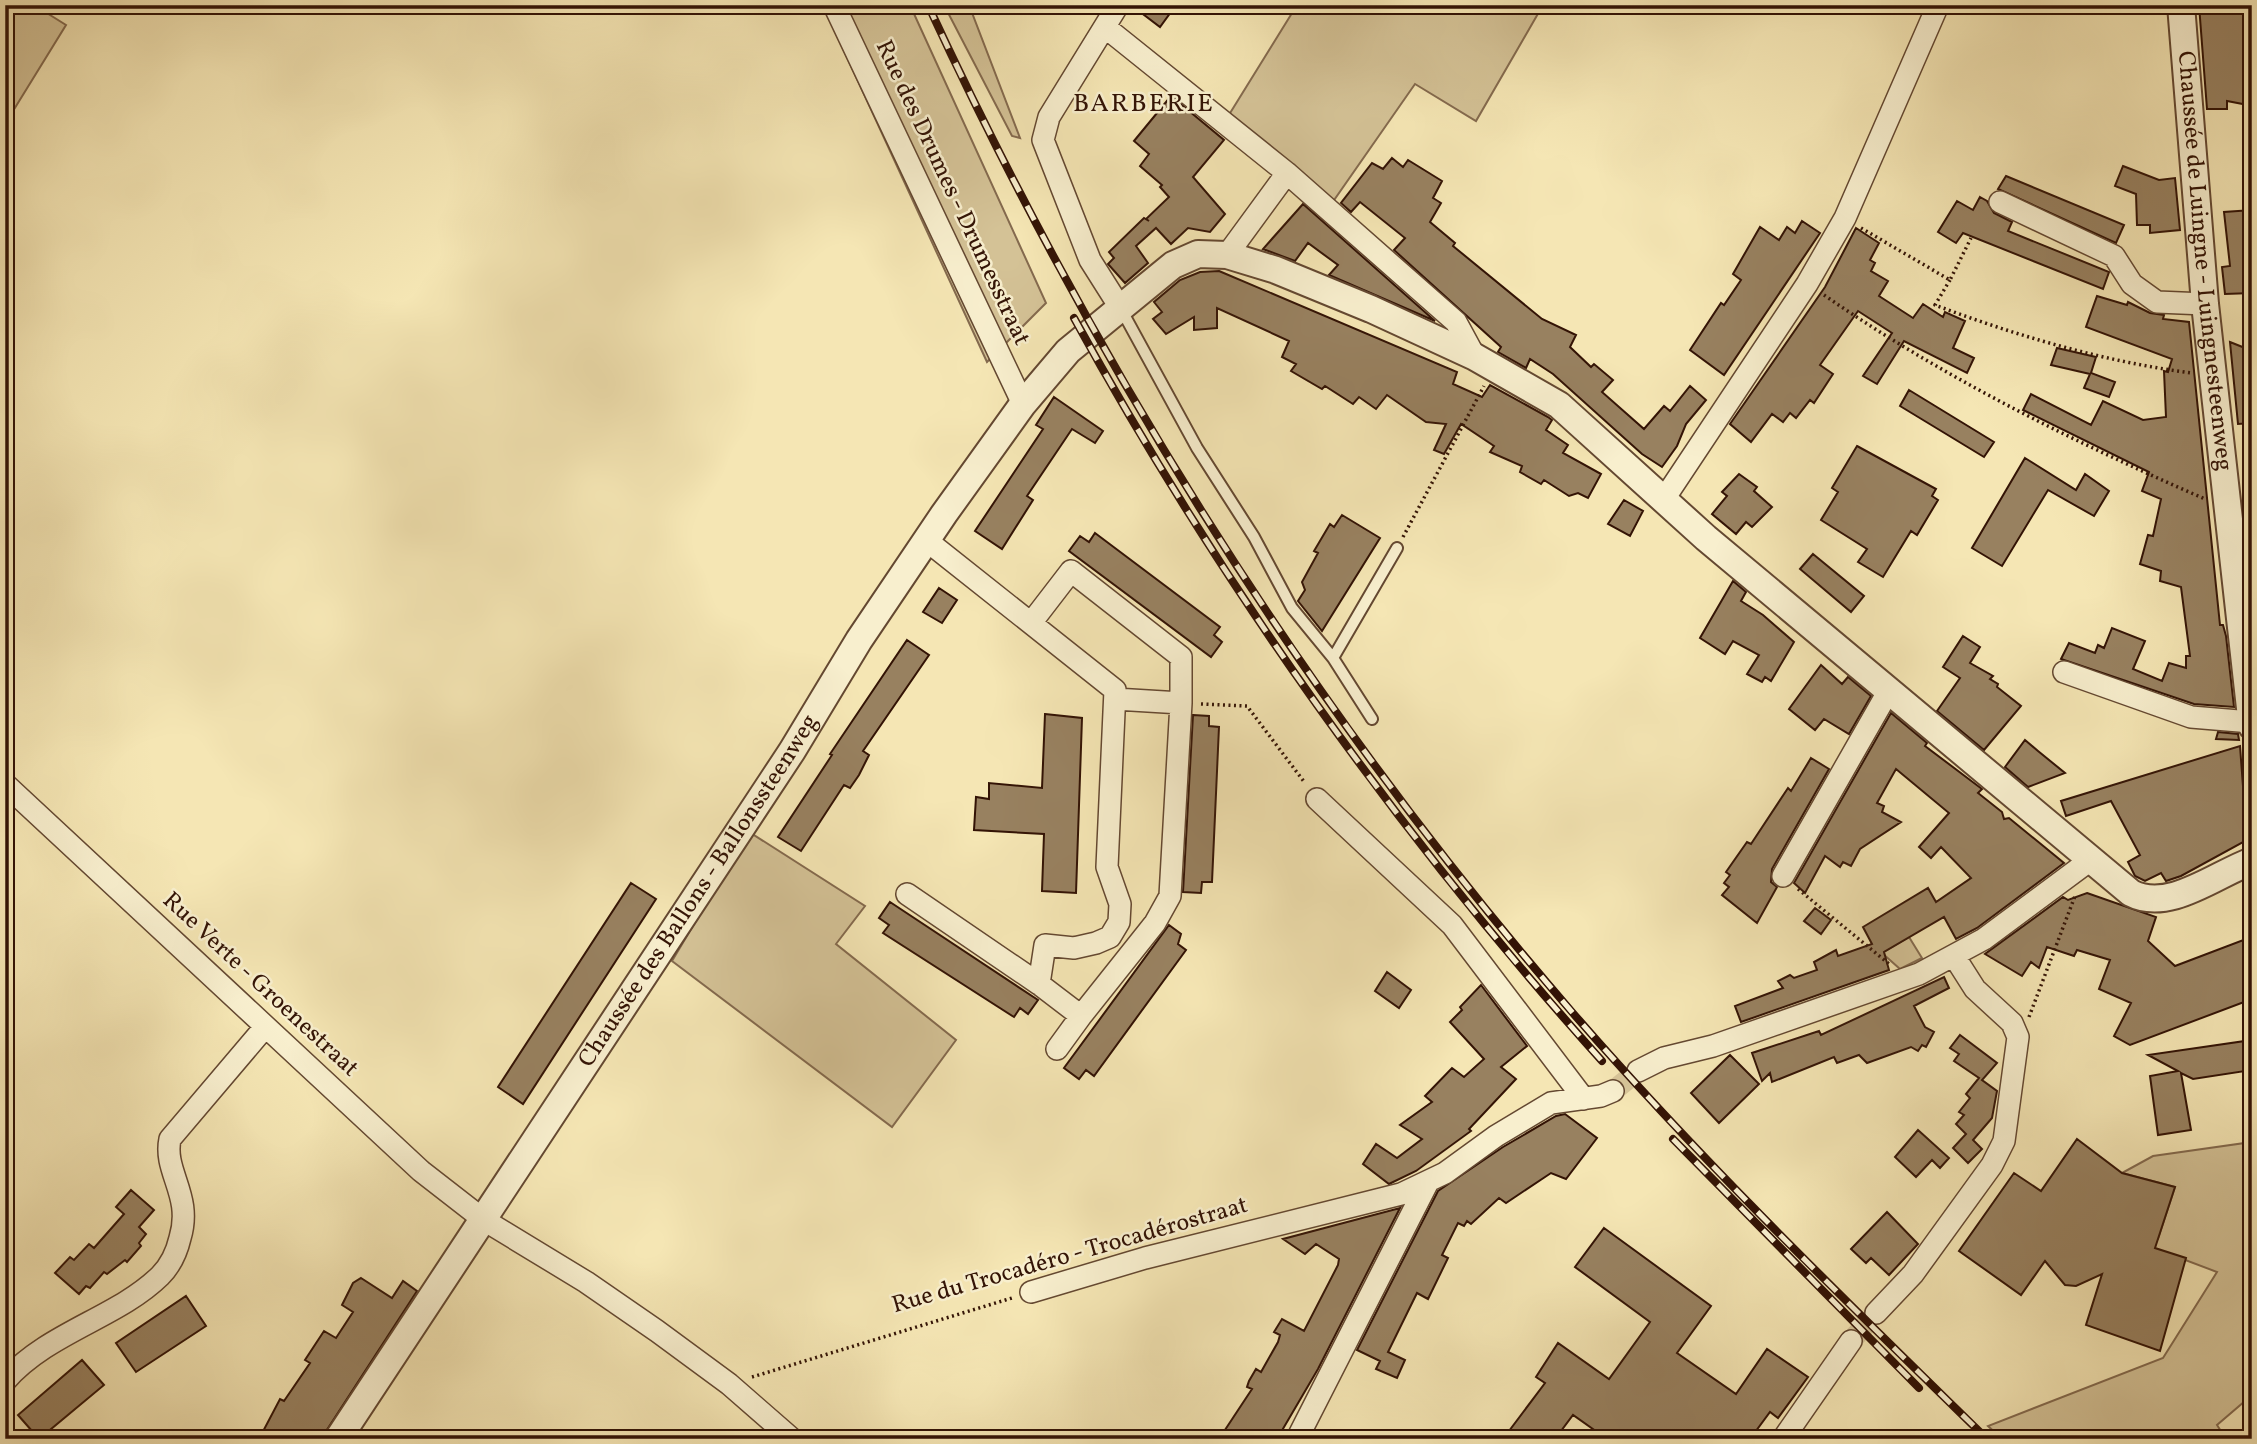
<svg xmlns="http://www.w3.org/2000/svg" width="2257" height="1444" font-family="Vollkorn,serif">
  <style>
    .green { fill: #d4c296; stroke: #846a4e; stroke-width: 2 }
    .building { fill: #988160; stroke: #331305; stroke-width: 2 }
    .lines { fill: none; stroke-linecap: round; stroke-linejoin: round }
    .minor-tunnel { stroke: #d8c69a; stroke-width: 21; stroke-dasharray: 21 10; stroke-linecap: butt }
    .service-casing { stroke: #644831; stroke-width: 14 }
    .minor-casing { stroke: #644831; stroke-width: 24 }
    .tertiary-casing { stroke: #644831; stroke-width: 30 }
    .path { stroke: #331305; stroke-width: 3.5; stroke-dasharray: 2 3.5; stroke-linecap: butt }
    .service { stroke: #f8efce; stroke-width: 10 }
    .minor { stroke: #f8efce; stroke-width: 21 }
    .tertiary { stroke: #f8efce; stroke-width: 26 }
    .rail-casing { stroke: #331305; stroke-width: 8 }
    .rail { stroke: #f8efce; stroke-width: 5; stroke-dasharray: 16; stroke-linecap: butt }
    .labels { text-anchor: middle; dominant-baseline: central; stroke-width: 5; stroke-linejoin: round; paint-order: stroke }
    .street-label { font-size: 24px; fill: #331305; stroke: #f8efce }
    .neighbourhood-label { font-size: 26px; letter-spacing: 2px; fill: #331305; stroke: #f8efce }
  </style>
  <rect width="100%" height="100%" fill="#f5e6b4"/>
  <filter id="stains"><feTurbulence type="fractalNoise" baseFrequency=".00286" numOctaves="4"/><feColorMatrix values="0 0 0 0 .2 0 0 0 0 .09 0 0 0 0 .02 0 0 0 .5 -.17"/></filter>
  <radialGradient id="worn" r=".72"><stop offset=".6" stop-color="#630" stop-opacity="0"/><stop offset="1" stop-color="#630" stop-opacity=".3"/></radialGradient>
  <!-- green -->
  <path class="green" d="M5 5H34L66 25 5 124Z
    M823 5H910L1046 303 987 362Z
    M944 5H969L1020 138 1012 136Z
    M1297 5H1543L1476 121 1415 84 1332 203 1227 118Z
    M732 821 865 906 836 944 956 1040 892 1127 672 961 721 879Z
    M1909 937 1922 958 1900 969 1882 953Z
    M2252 1142V1395L2217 1425 2226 1439H2002L1988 1426 2163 1358 2217 1272 2143 1244 2158 1239 2175 1187 2122 1173 2153 1156Z"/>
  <!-- building -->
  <path class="building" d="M1131 5H1176L1160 27Z
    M2199 5H2228L2252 16V46L2244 66 2243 82 2251 85 2248 105 2227 101V109H2207Z
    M1171 96 1224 140 1193 177 1225 214 1210 232 1188 228 1171 244 1156 228 1136 246 1148 263 1125 283 1108 264 1114 258 1109 252 1144 218 1149 221 1146 219 1169 197 1160 187 1162 185 1140 166 1149 154 1134 141Z
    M1392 158 1403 167 1408 160 1442 181 1433 198 1441 203 1430 222 1455 243 1453 246 1542 319 1576 335 1570 347 1591 367 1594 364 1613 380 1602 392 1644 429 1664 406 1670 411 1690 386 1706 400 1686 424 1677 446 1662 467 1642 454 1553 374 1530 359 1526 368 1498 352 1501 347 1394 250 1405 238 1360 202 1351 212 1341 203 1372 163 1383 169Z
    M2123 166 2159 180 2175 178 2180 230 2150 233V225H2137L2136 194 2115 186Z
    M2006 176 2124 225 2116 243 1998 189Z
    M1980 197 1987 201 1994 213 2012 222 2008 231 2109 272 2103 289 1963 233 1956 243 1938 232 1957 201 1973 210Z
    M1303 204 1435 321 1329 275 1338 265 1308 243 1295 261 1263 249Z
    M2252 210V293L2225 294 2222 267 2230 266 2224 212Z
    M1802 221 1820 233 1724 375 1690 350 1721 303 1724 305 1741 280 1733 274 1760 227 1779 240 1787 227 1795 233Z
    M1856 228 1879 243 1870 260 1875 263 1871 271 1888 281 1879 296 1913 318 1923 304 1943 317 1945 312 1965 321 1953 348 1974 358 1967 373 1904 341 1877 384 1863 376 1892 333 1858 311 1820 365 1833 374 1814 403 1810 400 1796 418 1790 413 1783 422 1772 414 1751 442 1730 424 1825 287Z
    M1219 271 1457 372 1453 384 1482 397 1490 385 1548 417 1552 420 1546 430 1568 445 1563 453 1601 474 1588 498 1578 493 1569 496 1544 480 1541 484 1520 472 1522 466 1490 452 1494 446 1461 424 1444 454 1434 450 1446 424 1426 422 1387 395 1376 409 1359 397 1353 404 1325 386 1322 389 1291 371 1296 364 1282 357 1289 341 1217 308V328L1194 330V317L1166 334 1153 319 1162 312 1154 302 1180 280 1200 272Z
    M2097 296 2127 305 2128 302 2150 313 2164 315 2163 319 2189 322 2220 625H2223L2226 636 2234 707 2194 704 2061 659 2069 643 2095 653 2098 645 2104 648 2112 628 2145 641 2133 669 2162 681 2169 663 2186 668V656H2190L2181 587 2160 581 2161 571 2140 564 2148 535 2153 536 2161 499 2142 491 2149 472 2023 410 2031 394 2091 425 2103 401 2143 420 2166 417 2164 371 2168 372 2172 359 2086 327Z
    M2230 342 2250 350 2252 423 2238 424Z
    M2057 348 2096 357 2091 373 2115 382 2109 397 2084 388 2090 374 2051 365Z
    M1909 390 1994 442 1984 457 1900 406Z
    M1054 397 1103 431 1095 443 1072 429 1027 496 1033 500 1002 549 975 531 1043 429 1036 425Z
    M1857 446 1936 489 1932 496 1938 500 1917 535 1911 531 1883 577 1858 562 1867 549 1821 520 1838 492 1832 488Z
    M2025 458 2076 490 2085 474 2109 491 2094 516 2048 490 2002 566 1972 548Z
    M1739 474 1757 487 1754 491 1772 507 1752 527 1746 522 1736 534 1712 514 1727 496 1722 492Z
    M1624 500 1643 511 1630 536 1608 524Z
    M1342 515 1380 538 1322 631 1298 601 1305 590 1302 582 1318 553 1314 551 1330 524 1334 527Z
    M1095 533 1220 627 1214 635 1222 642 1211 657 1069 551 1080 536 1089 542Z
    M1813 554 1864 596 1851 612 1800 569Z
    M1733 581 1746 592 1741 601 1763 615 1794 642 1771 681 1765 677 1762 682 1747 674 1759 655 1733 641 1725 654 1700 638Z
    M939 588 957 600 942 623 923 612Z
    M1963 636 1980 647 1970 663 1993 676 1990 679 1998 684 1997 687 2021 706 1984 750 1937 711 1960 678 1943 667Z
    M907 640 929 655 863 751 869 755 859 775 850 788 844 785 801 851 778 837 832 755 830 754Z
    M1821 665 1842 684 1848 677 1871 696 1849 734 1824 719 1815 730 1789 709Z
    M1891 713 1927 743 1925 746 1982 789 1978 793 2002 812 2004 819 2009 818 2064 863 1977 928 1956 939 1944 917 1884 952 1889 970 1741 1022 1735 1006 1783 988 1778 981 1790 975 1794 978 1817 970 1814 962 1836 950 1838 956 1872 944 1863 927 1928 888 1936 902 1971 878 1941 847 1931 858 1919 847 1949 813 1896 769 1877 803 1884 806 1882 812 1901 822 1860 849 1851 866 1843 862 1840 867 1825 856 1805 893 1794 883Z
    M1045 714 1082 718 1076 893 1042 891 1044 834 974 830 976 797 989 799V783L1042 788Z
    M1193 715 1209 716V726L1219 727 1212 882H1202L1201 893 1183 892Z
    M2218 732 2238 734 2239 740 2216 739Z
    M2025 740 2038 751 2065 773 2028 787 2005 767Z
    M2240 746 2247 840 2181 876 2166 881 2161 873 2145 881 2135 876 2128 862 2140 855 2111 801 2066 816 2061 801Z
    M1811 758 1829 769 1772 869 1771 882 1777 887 1757 923 1722 895 1729 887 1724 883 1730 875 1726 872 1747 842 1751 844 1788 788 1791 791Z
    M631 883 656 899 523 1104 498 1087Z
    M2087 893 2156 917 2148 941 2175 966 2246 939 2252 954V999L2130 1045 2114 1036 2131 1003 2099 989 2110 960 2077 950 2074 956 2047 947 2039 968 2031 962 2022 976 1985 954 2063 897 2068 900Z
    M890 902 1038 1000 1028 1014 1020 1008 1014 1017 883 933 889 925 879 918Z
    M1815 908 1831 920 1821 934 1804 921Z
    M1169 925 1181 934 1178 944 1186 950 1094 1076 1086 1070 1079 1079 1064 1068Z
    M1387 972 1411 990 1399 1008 1375 991Z
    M1944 977 1949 988 1914 1006 1925 1027 1934 1032 1926 1047 1922 1045 1918 1051 1911 1047 1867 1063 1859 1055 1837 1063 1834 1057 1772 1082 1770 1073 1762 1081 1752 1053 1819 1031 1821 1035Z
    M1481 985 1527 1046 1501 1067 1516 1079 1469 1129 1471 1131 1416 1171 1389 1184 1363 1164 1376 1144 1397 1158 1422 1139 1400 1125 1432 1102 1425 1096 1452 1068 1464 1077 1484 1059 1450 1022 1462 1010 1460 1007Z
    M1960 1035 1997 1063 1982 1080 1997 1091 1992 1118 1973 1140 1982 1149 1968 1163 1953 1148 1966 1134 1956 1124 1964 1115 1959 1112 1970 1098 1966 1094 1979 1078 1954 1061 1959 1054 1950 1048Z
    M2252 1040V1070L2193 1079 2181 1073 2191 1130 2158 1135 2150 1076 2178 1071 2148 1055Z
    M1730 1055 1759 1084 1719 1123 1691 1093Z
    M1565 1114 1597 1138 1566 1179 1551 1173 1506 1203 1499 1198 1471 1224 1467 1221 1464 1226 1458 1223 1442 1255 1448 1258 1428 1299 1417 1293 1388 1352 1405 1360 1397 1378 1376 1369 1380 1361 1357 1350 1438 1191 1503 1147 1556 1116Z
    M1918 1130 1949 1158 1940 1168 1932 1160 1916 1177 1895 1157Z
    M2077 1139 2122 1173 2175 1187 2155 1248 2186 1258 2160 1351 2086 1325 2102 1274 2076 1286 2065 1285 2045 1261 2021 1295 1959 1251 2014 1173 2041 1191Z
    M131 1190 154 1210 139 1227 146 1234 139 1243 141 1246 127 1262 125 1260 107 1274 104 1272 90 1288 86 1286 79 1294 55 1273 70 1257 74 1260 89 1244 94 1248 124 1214 116 1207Z
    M1400 1208 1318 1369 1277 1439H1219L1252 1389 1247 1387 1249 1381 1256 1369 1261 1372 1278 1342 1280 1335 1274 1332 1282 1319 1304 1331 1338 1265 1339 1259 1316 1244 1305 1254 1283 1239Z
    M1887 1212 1918 1244 1889 1275 1871 1258 1866 1263 1851 1249Z
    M1604 1228 1711 1306 1677 1353 1736 1394 1767 1349 1808 1377 1778 1418 1770 1412 1750 1439H1607L1573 1415 1555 1439H1503L1545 1383 1536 1377 1558 1343 1609 1379 1650 1322 1575 1267Z
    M361 1278 392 1298 403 1281 417 1291 321 1439H259L280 1399 284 1401 310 1363 305 1360 324 1331 336 1338 353 1312 342 1305 353 1283Z
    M186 1296 206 1326 136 1372 116 1343Z
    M82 1360 104 1385 39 1439 18 1415Z"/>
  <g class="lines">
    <!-- minor-tunnel -->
    <path class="minor-tunnel" d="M1613 1091 1638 1071
      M1851 1341 1876 1313"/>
    <!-- service casing -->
    <g class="service-casing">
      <path id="service" d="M1121 309 1197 448 1254 537 1292 608 1333 658 1372 719
        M1333 658 1397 548"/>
    </g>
    <!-- minor casing -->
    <g class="minor-casing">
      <path id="minor" d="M834 5 1023 404
        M1118 5 1049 117 1043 140 1090 260 1121 309
        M1105 27 1287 173 1456 322 1475 357
        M2000 202 2114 256 2132 284 2157 302 2205 304
        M1227 255 1287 173
        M1664 499 1807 284 1845 218 1938 5
        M926 540 1115 690 1107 867 1120 904 1119 922 1110 937 1096 943 1074 948 1045 945 1039 984 1081 1016 1155 923 1170 896 1181 703V657L1071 571 1031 623
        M2064 672 2191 717 2251 722
        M1115 699 1181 703
        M5 784 421 1171 484 1220 586 1282 657 1331 729 1384 792 1439
        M1317 799 1452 925 1584 1099
        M1783 876 1888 692
        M907 894 1039 984
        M1057 1049 1081 1016
        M1638 1071 1664 1058 1713 1046 1919 974 1984 939 2089 861
        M1031 1292 1145 1258 1401 1194 1445 1173 1496 1136 1551 1103 1601 1096 1613 1091
        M1876 1313 1913 1274 1992 1165 2004 1141 2018 1037 2012 1023 1975 989 1954 956
        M5 1381C48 1332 117 1318 160 1276 170 1266 177 1251 180 1238 193 1195 163 1172 170 1139L265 1027
        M1297 1439 1427 1184
        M1783 1439 1851 1341"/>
    </g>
    <!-- tertiary casing -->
    <g class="tertiary-casing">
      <g id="tertiary">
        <path id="s1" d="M2181 5 2205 304 2252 726"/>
        <path id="s2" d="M338 1439 792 751 859 640 944 514 1023 404 1068 351 1173 265 1198 254 1227 255 1276 270 1371 309 1475 357 1559 405 1706 538 2131 893C2169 913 2216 874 2252 861"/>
      </g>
    </g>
    <!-- path -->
    <path class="path" d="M1861 228 1950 280 1971 238
      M1950 280 1935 305C2017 336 2106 362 2192 373
      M1824 295C1944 378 2072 441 2205 499
      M1403 537 1484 386
      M1201 704 1247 706 1305 783
      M1798 889 1889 964
      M2029 1017 2075 896
      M752 1377 1012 1298"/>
    <!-- service -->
    <use href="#service" class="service"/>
    <!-- minor -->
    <use href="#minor" class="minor"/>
    <!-- tertiary -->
    <use href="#tertiary" class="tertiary"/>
    <!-- rail casing -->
    <g class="rail-casing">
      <path id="rail" d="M928 5C1096 368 1310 710 1572 1012 1702 1162 1845 1300 1987 1439
        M1074 318C1220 584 1400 836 1602 1061
        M1673 1139 1919 1388"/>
    </g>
    <!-- rail -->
    <use href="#rail" class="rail"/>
  </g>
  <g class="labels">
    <!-- street labels -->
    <g class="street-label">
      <text transform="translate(952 193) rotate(65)">Rue des Drumes - Drumesstraat</text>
      <text stroke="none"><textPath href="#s1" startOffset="257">Chaussée de Luingne - Luingnesteenweg</textPath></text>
      <text stroke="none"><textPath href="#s2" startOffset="656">Chaussée des Ballons - Ballonssteenweg</textPath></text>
      <text transform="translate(260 985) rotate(43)">Rue Verte - Groenestraat</text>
      <text transform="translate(1070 1256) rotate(-16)">Rue du Trocadéro - Trocadérostraat</text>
    </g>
    <!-- neighbourhood labels -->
    <g class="neighbourhood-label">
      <text x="1144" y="104">BARBERIE</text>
    </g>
  </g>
  <!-- margin -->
  <rect width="2257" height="1444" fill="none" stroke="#f5e6b4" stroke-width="28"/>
  <rect x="7" y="7" width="2243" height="1430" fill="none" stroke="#331305" stroke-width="3.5"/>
  <rect x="14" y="14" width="2229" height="1416" fill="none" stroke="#331305" stroke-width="2"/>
  <rect width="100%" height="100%" filter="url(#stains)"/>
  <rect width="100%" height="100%" fill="url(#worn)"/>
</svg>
